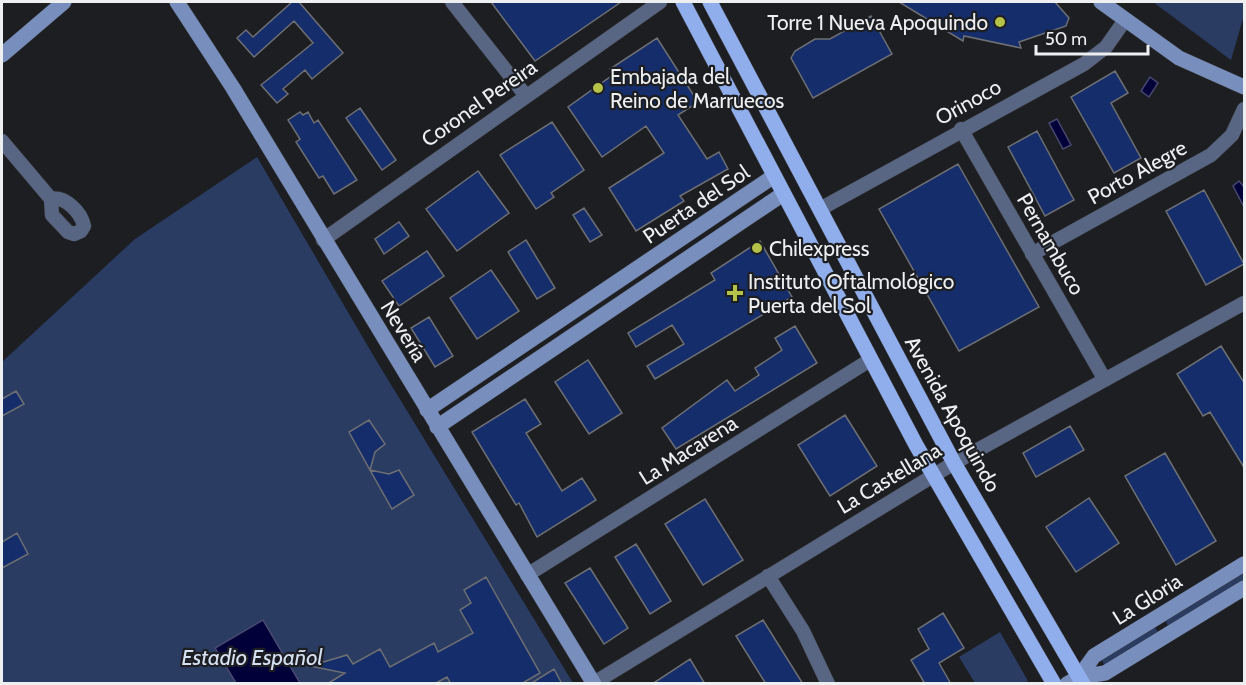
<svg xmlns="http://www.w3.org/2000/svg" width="1246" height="685" font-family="Cabin,sans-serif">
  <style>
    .green { fill: #2b3c63 }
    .water { fill: #010038; stroke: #484870; stroke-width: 1.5 }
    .building { fill: #152d6a; stroke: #6d6f73; stroke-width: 1.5 }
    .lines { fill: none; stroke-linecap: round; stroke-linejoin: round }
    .street-casing { stroke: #3a3b3f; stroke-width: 15 }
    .secondary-casing { stroke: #3a3b3f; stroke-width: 16 }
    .primary-casing { stroke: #3a3b3f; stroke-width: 16 }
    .street { stroke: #586683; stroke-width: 14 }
    .secondary { stroke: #788fbe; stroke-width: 15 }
    .primary { stroke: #91aeec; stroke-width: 15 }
    .poi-dot { fill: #b5c249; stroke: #1d1e22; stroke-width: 2 }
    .labels { text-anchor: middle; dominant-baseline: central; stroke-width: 4.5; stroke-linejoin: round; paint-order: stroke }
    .poi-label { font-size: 21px; fill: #edeff1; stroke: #1d1e22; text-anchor: start }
    .street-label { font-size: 21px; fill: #edeff1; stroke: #1d1e22 }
    .water-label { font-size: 22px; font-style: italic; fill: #d6e0f3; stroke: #1d1e22 }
  </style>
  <rect width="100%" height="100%" fill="#1d1e22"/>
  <!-- green -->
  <path class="green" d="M1153 2H1244V15L1231 60Z
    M257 157 376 360 573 683 2 684V362L135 239Z
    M1244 571V582L1169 628 1165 620Z
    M1154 626 1160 635 1106 668 1101 659Z
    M1000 632 1028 681 1023 683H975L959 657Z"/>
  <!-- water -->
  <path class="water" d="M1150 77 1158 83 1149 97 1141 91Z
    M1057 119 1071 145 1063 149 1049 123Z
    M1239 181 1244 187V207L1233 186Z
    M263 620 300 683H236L215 648Z"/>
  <!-- building -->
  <path class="building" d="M292 2H299L343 53 312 79 305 70 283 89 288 94 277 103 261 85 313 43 294 21 254 57 237 38 246 30 253 37Z
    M491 2H621L535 61Z
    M899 2H1055L1069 18 1066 26 1019 42 1021 48 964 36 963 41Z
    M871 16 892 54 813 98 791 58 795 51 815 39H830Z
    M657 38 698 102 678 115 707 159 719 152 728 169 680 196 684 201 636 231 609 188 664 153 646 126 602 157 568 107 614 74 610 69Z
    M1115 71 1128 93 1111 103 1141 158 1114 173 1071 97Z
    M360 108 396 160 382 170 346 118Z
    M300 112 303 115 308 112 314 123 318 120 357 180 334 194 323 176 319 178 296 142 300 139 288 120Z
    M552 122 584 170 551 193 554 197 536 209 500 155Z
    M1037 131 1074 200 1045 216 1008 147Z
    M958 164 1039 307 959 351 879 209Z
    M478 171 509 213 457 251 426 209Z
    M1204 190 1244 264 1206 285 1166 211Z
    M584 208 602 235 590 242 573 215Z
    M399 222 409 236 384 254 375 239Z
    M526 240 555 288 537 299 508 252Z
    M760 241 792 297 655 379 647 366 684 344 672 325 636 347 628 333 715 280 711 273Z
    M427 251 444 276 399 306 382 281Z
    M491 270 519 311 477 339 450 298Z
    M429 317 453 356 435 367 411 328Z
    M795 326 817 363 676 449 662 428 727 380 735 391 759 375 755 368 782 350 775 338Z
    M1221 346 1245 384V469L1210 412 1203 416 1177 374Z
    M588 360 622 413 589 434 555 382Z
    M16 391 24 404 2 416V399Z
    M525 399 541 424 526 433 562 491 582 478 596 500 537 537 519 503 516 505 472 432Z
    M845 415 877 466 830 496 798 445Z
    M369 420 385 444 375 452 370 470 349 432Z
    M1070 426 1084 450 1036 477 1023 453Z
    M1165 453 1216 541 1176 565 1125 476Z
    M370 470 389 474 399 470 414 495 392 509Z
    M1089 498 1119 543 1076 572 1046 527Z
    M705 499 743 560 703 585 665 524Z
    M17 533 28 554 2 568V542Z
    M636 544 671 601 650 614 615 557Z
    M590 568 628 628 604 644 565 583Z
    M486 577 540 673 521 684H451L447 677 434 684H327L345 673 310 666 347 655 353 664 380 649 390 667 434 643 438 652 473 633 460 610 471 603 464 590Z
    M943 613 964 648 939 663 951 684H925L911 660 929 649 918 629Z
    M763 620 803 684H766L736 636Z
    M690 659 705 684H652Z
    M554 669 562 684H530Z"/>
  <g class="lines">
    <!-- street casing -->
    <g class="street-casing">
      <path id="street" d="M452 2 526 96
        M961 129 1105 380
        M2 141 51 199 52 215 68 232 74 234 81 231 84 226C81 212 65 196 51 199
        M820 209 1084 64 1106 47 1125 20
        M323 240 660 2
        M1032 254 1211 155 1232 135 1244 109
        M527 575 870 360
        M768 576 803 631 828 684
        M594 683 954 463 1244 303"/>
    </g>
    <!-- secondary casing -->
    <g class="secondary-casing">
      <path id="secondary" d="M177 2 233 88 594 684
        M1101 2 1179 58 1244 87
        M2 55 64 2
        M427 410 774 176
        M437 427 783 194
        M1079 677 1094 656 1244 564
        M1067 684 1079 677 1105 673 1244 588"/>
    </g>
    <!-- primary casing -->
    <g class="primary-casing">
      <path id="primary" d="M683 2 916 445 1054 684
        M710 2 954 463 1083 684"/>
    </g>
    <!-- street -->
    <use href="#street" class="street"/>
    <!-- secondary -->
    <use href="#secondary" class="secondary"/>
    <!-- primary -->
    <use href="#primary" class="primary"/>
  </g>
  <!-- markers -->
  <g class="poi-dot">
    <circle cx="1000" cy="22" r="6"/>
    <circle cx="598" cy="88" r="6"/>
    <circle cx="757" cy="248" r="6"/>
    <path d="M732 284h6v6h6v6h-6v6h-6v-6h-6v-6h6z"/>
  </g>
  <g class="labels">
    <!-- poi labels -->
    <g class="poi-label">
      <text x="988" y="22" text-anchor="end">Torre 1 Nueva Apoquindo</text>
      <text x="610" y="76">Embajada del<tspan x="610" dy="24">Reino de Marruecos</tspan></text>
      <text x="769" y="248">Chilexpress</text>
      <text x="748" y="281">Instituto Oftalmológico<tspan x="748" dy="24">Puerta del Sol</tspan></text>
    </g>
    <!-- street labels -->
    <g class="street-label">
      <text transform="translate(968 102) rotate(-29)">Orinoco</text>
      <text transform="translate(479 103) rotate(-35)">Coronel Pereira</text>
      <text transform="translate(1137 172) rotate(-29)">Porto Alegre</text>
      <text transform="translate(696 204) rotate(-34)">Puerta del Sol</text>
      <text transform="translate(1051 244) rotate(60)">Pernambuco</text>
      <text transform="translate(404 331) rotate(58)">Nevería</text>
      <text transform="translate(953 414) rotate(61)">Avenida Apoquindo</text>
      <text transform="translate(688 450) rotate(-32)">La Macarena</text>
      <text transform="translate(889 478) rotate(-31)">La Castellana</text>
      <text transform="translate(1147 599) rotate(-32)">La Gloria</text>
    </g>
    <!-- water labels -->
    <g class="water-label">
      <text x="252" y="657">Estadio Español</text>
    </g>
  </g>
  <!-- border -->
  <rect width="1246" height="685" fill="none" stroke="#edeff1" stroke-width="6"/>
  <!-- scale -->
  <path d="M1036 45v9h112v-9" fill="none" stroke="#edeff1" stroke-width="3"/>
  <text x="1045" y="45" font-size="18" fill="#edeff1" stroke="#1d1e22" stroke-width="4.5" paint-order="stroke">50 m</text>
</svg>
